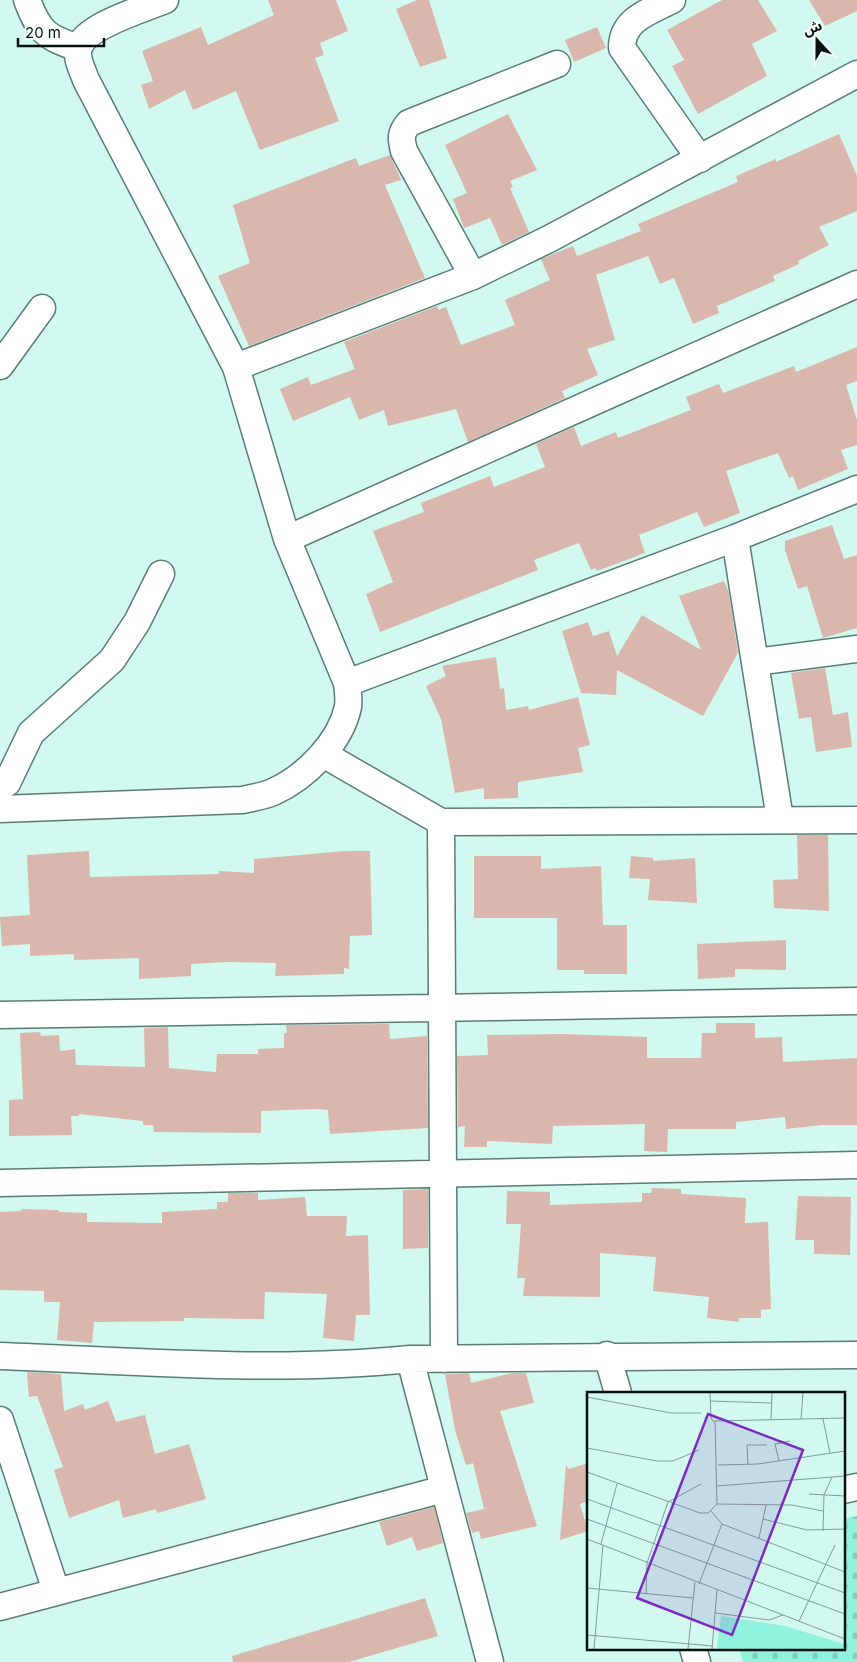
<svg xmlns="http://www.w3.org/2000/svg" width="857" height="1662" font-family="Inter,'Noto Sans Arabic',sans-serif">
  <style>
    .cemetery { fill: url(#cemetery-stones) }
    .building { fill: #dab7ac }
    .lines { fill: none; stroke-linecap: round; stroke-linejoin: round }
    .minor-casing { stroke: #597d74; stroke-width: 29 }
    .minor { stroke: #fff; stroke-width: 26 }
    .inset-road { fill: none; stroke: #7f9c95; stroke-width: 1 }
    .view { fill: #7b2cbf; fill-opacity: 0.15; stroke: #7b2cbf; stroke-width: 2.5 }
    .inset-edge { fill: none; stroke: #04110e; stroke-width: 2.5 }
  </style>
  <defs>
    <pattern id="cemetery-stones" width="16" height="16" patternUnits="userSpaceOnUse" patternTransform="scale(1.25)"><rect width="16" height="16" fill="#90f3dd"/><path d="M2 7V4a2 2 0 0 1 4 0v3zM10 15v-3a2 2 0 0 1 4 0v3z" fill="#7bcfbc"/></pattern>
  </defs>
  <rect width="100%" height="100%" fill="#d1f9ef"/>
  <!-- cemetery -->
  <path class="cemetery" d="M857 1516V1662H743L739 1648H843V1519Z"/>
  <!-- building -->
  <path class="building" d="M268 0H336L348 31 320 43 324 55 315 58 339 121 260 150 236 91 193 110 185 90 149 109 141 85 153 81 142 51 201 27 208 45 274 15Z
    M417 0H429L447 58 420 67 396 9Z
    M722 0H758L777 31 752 44 767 76 698 114 672 66 684 60 667 30Z
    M809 0H857V11L825 26Z
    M597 27 606 48 574 62 565 40Z
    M508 114 537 170 510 181 513 187 510 188 529 232 502 245 490 218 464 228 453 199 467 193 445 145Z
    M839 134 857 176V211L819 227 829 245 798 261 799 264 773 276 775 281 717 306 719 313 693 324 674 278 660 284 648 256 596 275 615 340 587 349 598 375 562 391 565 398 468 442 456 409 388 426 384 410 359 420 350 397 293 421 280 389 308 377 311 385 355 369 344 342 437 306 438 310 446 307 461 345 515 325 505 300 550 280 541 259 573 246 577 256 641 231 638 224 738 182 736 176 776 159V162Z
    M390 155 401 180 385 185 425 278 249 346 218 276 250 263 233 205 356 158 359 166Z
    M857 347V381L846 385 857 420V445L841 450 848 469 798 490 793 476 789 478 778 453 726 471 740 513 704 527 697 512 639 535 645 553 597 571 595 568 591 570 579 543 534 560 538 570 380 632 366 594 393 582 373 531 424 512 421 503 490 476 494 487 545 467 536 444 574 427 581 446 616 432 618 438 691 410 686 397 719 384 723 393 794 366 796 372Z
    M832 525 844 559 857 555V628L823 638 807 586 798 589 785 550V541Z
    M724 581 729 593 738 653 703 716 617 670 616 695 581 693 562 631 588 622 593 636 609 631 617 656 642 615 701 650 679 596Z
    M496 657 500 689 504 688 506 710 528 706 529 710 578 697 590 745 578 748 583 772 518 782V798L484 799V788L455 793 441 719 426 686 446 676 442 666Z
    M825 668 833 715 848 712 852 747 816 752 811 717 799 719 791 673Z
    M797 835H828L829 911 774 908 773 880 798 879Z
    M89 851 90 877 219 874V871L254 873V859L346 851H370L372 935 350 936 349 969 344 968V974L275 976 276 963 225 962 191 964V976L139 979V958L74 960V954L30 956V944L2 946 0 917 30 915 27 855Z
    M474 856H541V869L601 866 603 925H627V974H584V970H557V918H474Z
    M631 856 653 858V861L695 858 697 903 648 900 650 879 629 878Z
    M786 940V970L735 969V977L698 979 697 944Z
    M716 1023H755V1038L782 1037 783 1062 857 1058V1125H822L786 1129 785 1117 736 1122V1129H668L667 1152 644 1151 645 1124 553 1126 552 1144 487 1141V1147H464L465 1126 458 1127 457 1056 488 1055 487 1035 563 1034 647 1037V1058H701L702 1033H716Z
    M389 1024 390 1039 427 1036 428 1128 330 1134 328 1110 315 1109 261 1111V1133L154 1132 153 1125H143V1121L79 1114V1116H71L72 1135 9 1136V1100L23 1099 20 1033 40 1032 41 1036 59 1035 60 1051 75 1049 76 1065 145 1067 144 1028 168 1027 169 1068 216 1072 217 1054H258V1049L284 1048V1033H287L286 1025Z
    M652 1188 681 1189V1194L746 1198 745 1223 768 1222 771 1309 761 1310V1318H739V1322L707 1318 709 1297 653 1291 656 1257 600 1253V1297L523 1296 525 1278H517L521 1224H506L507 1191 550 1192V1205L642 1202V1193H651Z
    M428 1189V1248L403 1249V1190Z
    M228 1193H258V1200L305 1197 307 1216H347L346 1236 368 1235 370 1315H356L354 1341 323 1338 327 1294 265 1292 264 1319 184 1318V1321L94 1322 92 1343 57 1340 60 1302H44V1291L0 1290V1212L21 1211V1209L59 1210V1212L87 1213V1222L162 1223V1212L217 1209V1202H228Z
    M798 1196 851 1197 850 1255 814 1254V1240H795Z
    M27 1372 61 1374 64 1411 83 1404 85 1410 108 1401 116 1422 145 1415 155 1454 189 1444 206 1499 157 1513 156 1509 123 1518 119 1500 69 1518 54 1470 63 1467 37 1396 29 1397Z
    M469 1373 471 1383 512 1373H526L534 1403 500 1411 537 1526 481 1539 479 1531 472 1533 466 1513 484 1509 473 1463 466 1465 455 1430 445 1374Z
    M588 1463V1501L580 1504 588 1531 560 1540 566 1465 569 1469Z
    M434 1507 443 1543 417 1551 412 1537 387 1546 379 1522Z
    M425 1598 438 1636 349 1662H233L232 1656Z"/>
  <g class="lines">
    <!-- minor casing -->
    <g class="minor-casing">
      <path id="minor" d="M27 0C39 32 46 37 78 48
        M672 0C649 12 622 19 622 48L700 159
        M473 276 404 151C401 139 400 133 409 123L557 64
        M0 366 42 308
        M236 367 473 276 549 239 857 74
        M735 538 780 819
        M287 539 857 284
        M755 662 857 649
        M347 683 735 538 857 489
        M323 754 441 822 857 820
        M0 787 7 783 31 733 112 660 137 622 161 574
        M0 809 242 800C252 798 264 796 273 792 306 777 340 743 348 707 349 700 348 691 347 683L287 539 236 367 86 80C83 71 75 57 79 47 87 25 144 9 165 0
        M441 822 444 1359
        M0 1015 857 1001
        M0 1183 857 1165
        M607 1355 618 1393
        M0 1356C136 1361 274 1373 410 1359L857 1355
        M410 1359 490 1662
        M0 1420 56 1591
        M843 1490 857 1487
        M0 1607 444 1489
        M693 1648 697 1662"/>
    </g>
    <!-- minor -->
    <use href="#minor" class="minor"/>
  </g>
  <!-- overview -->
  <g transform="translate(587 1392)">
    <rect width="258" height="258" fill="#d1f9ef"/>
    <path d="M134 224 198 234 257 252V257H130Z" fill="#90f3dd"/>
    <path class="inset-road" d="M123 1 124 26 127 30M0 5 84 21H114M123 9 185 11M184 27 185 1M214 27 216 1M236 27 243 61M0 56 70 69H86L112 58M192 69 188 52 203 49M131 73 171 72 258 59M161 73 160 53H180M0 80 113 121H121L130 112 128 29 258 26M130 94 258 84M222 102 258 104M0 107 258 201M130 112 205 113 236 119M124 119 135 132 258 180M0 127 258 222M176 127 220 138 258 137M236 139 237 103 245 85M172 146 179 113M0 147 258 247M14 152 30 92M112 192 135 132M0 196 106 206M59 201 60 171 81 110 114 92M128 221 182 228 196 223M212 229 248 153M0 243 126 254M7 257 16 153M101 257 108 190M125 257 130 198"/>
    <path class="view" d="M121 22 216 58 145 243 50 206Z"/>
    <rect width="258" height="258" class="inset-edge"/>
  </g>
  <!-- north arrow -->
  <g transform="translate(817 40) rotate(339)" stroke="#f6fefc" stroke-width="4" paint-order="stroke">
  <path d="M0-4L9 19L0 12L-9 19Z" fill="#04110e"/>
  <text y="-8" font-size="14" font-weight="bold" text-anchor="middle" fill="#04110e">ش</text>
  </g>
  <!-- scale -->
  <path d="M18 38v8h86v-8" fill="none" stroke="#04110e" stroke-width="2.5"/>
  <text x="25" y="38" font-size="15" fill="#04110e" stroke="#f6fefc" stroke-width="4" paint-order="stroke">20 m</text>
</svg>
